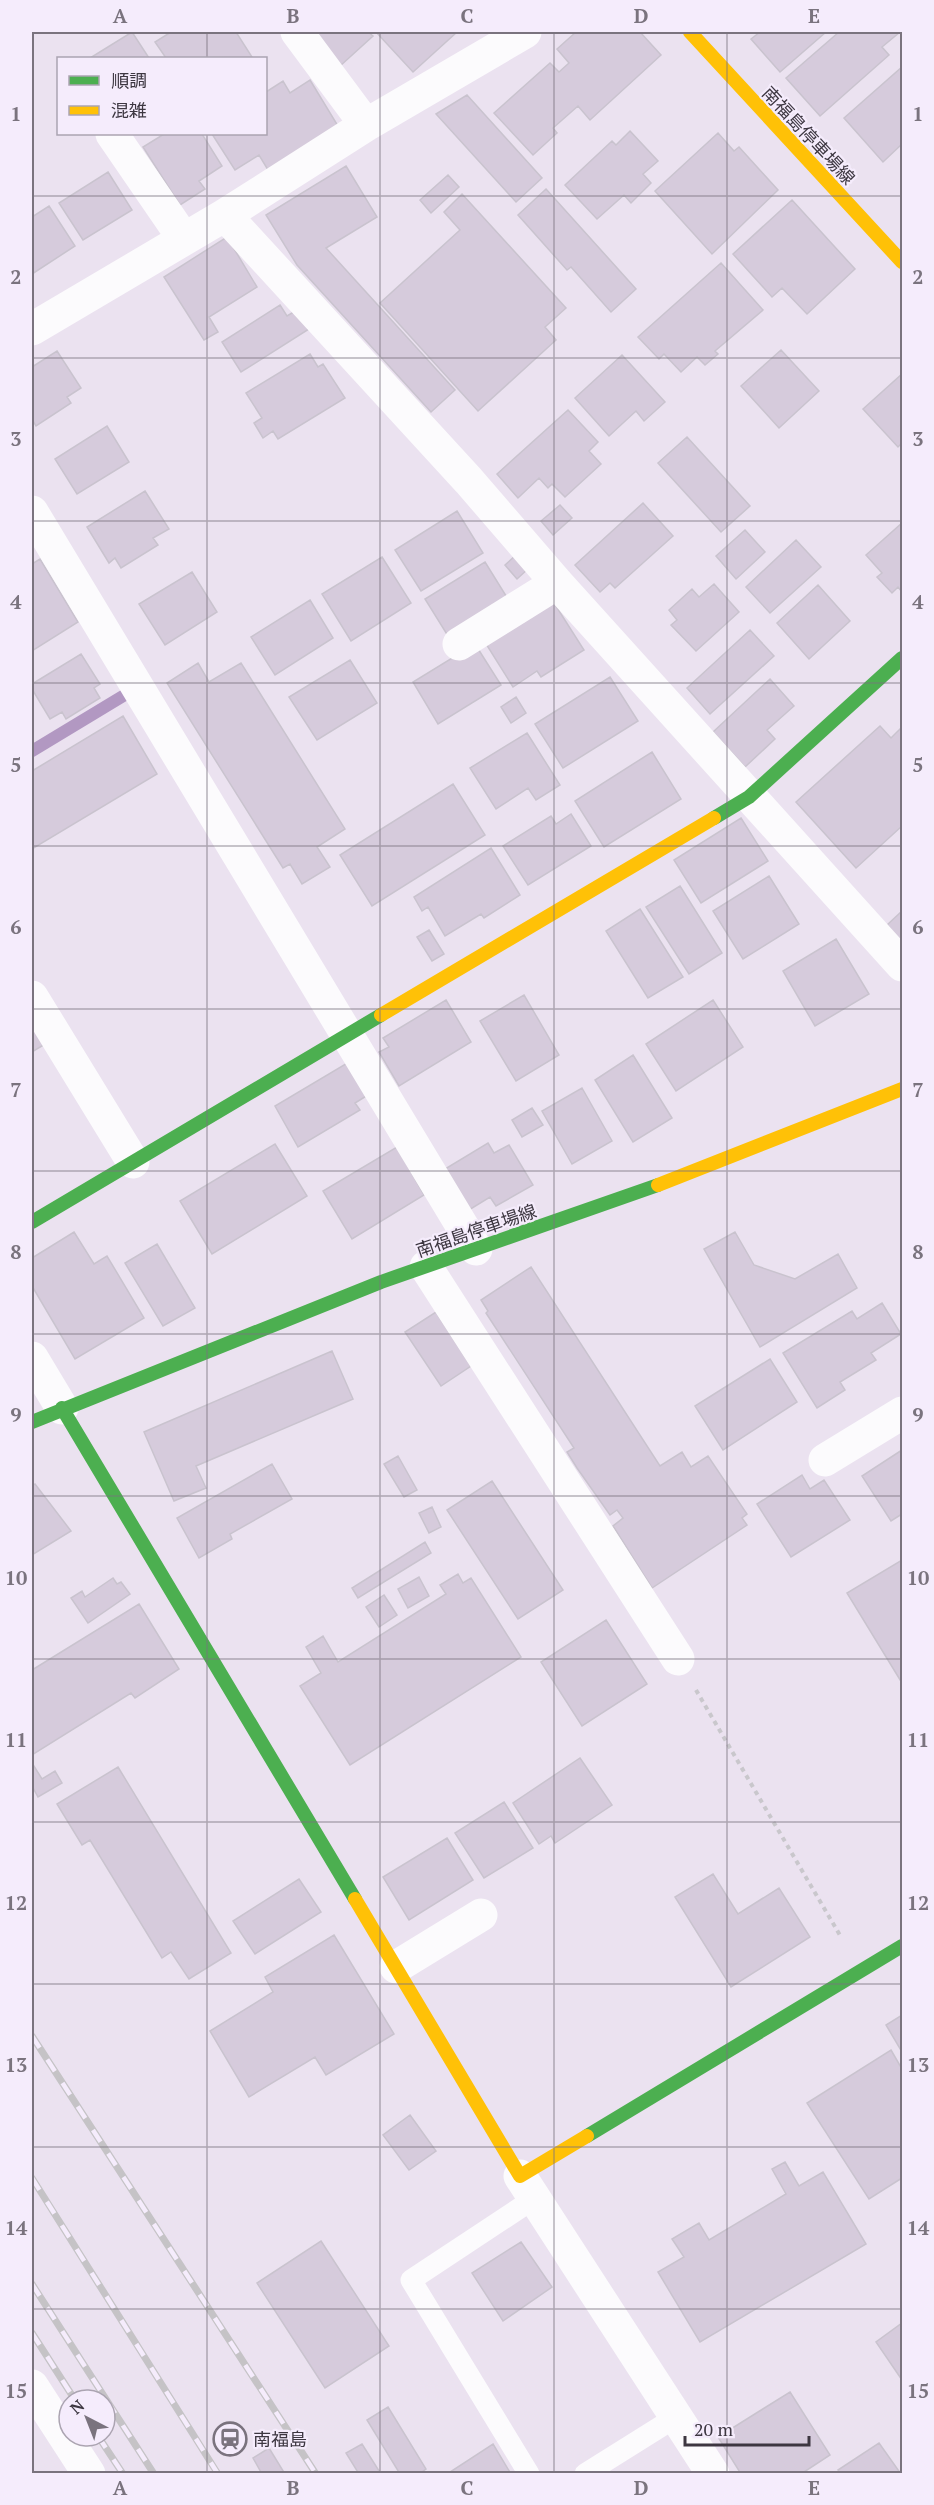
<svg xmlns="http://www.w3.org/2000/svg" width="934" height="2505" font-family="'PT Serif','Noto Sans JP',serif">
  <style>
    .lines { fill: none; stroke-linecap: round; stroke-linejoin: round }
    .stream { stroke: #b298c2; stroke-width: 12 }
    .building { fill: #d6cbdc; stroke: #c9c3ce; stroke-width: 1.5 }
    .path { stroke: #c9c7cc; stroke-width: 4; stroke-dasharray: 4.5 4.5; stroke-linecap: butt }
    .lane { stroke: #fcfbfd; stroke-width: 21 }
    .street { stroke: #fcfbfd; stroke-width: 33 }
    .fast { stroke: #4caf50; stroke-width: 14 }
    .slow { stroke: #ffc107; stroke-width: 14 }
    .rail-casing { stroke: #c5c3c6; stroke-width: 7 }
    .rail { stroke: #f5ecfc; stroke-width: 4.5; stroke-dasharray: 14; stroke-linecap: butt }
    .grid { fill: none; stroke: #7a737e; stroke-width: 1.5; stroke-opacity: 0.55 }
    .labels { text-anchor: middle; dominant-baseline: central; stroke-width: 4.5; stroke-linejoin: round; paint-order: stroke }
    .street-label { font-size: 18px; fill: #3d3741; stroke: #f5ecfc }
    .poi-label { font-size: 18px; fill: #3d3741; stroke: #f5ecfc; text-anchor: start }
    .neatline { fill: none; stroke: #7a737e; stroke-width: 2 }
    .grid-label { font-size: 20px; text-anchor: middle; font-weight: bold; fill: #7a737e }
  </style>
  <rect width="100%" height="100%" fill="#ebe2f0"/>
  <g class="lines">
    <!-- stream -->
    <path class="stream" d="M32 751 128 693"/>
  </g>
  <!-- building -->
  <path class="building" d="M132 32 149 58H90Z
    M171 32H236L252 57 166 58 155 42Z
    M314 32H368L373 36 339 67Z
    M376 32H457L413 72Z
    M576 32H640L661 55 590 120 578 106 553 128 557 133 533 155 494 113 550 63 559 72 569 63 557 49Z
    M760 32H826L780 72 751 39Z
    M839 32H900L882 47 889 55 820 116 786 78Z
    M902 67V144L883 162 844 118Z
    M310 80 338 126 268 170 259 155 235 170 212 134H266V92L283 81 290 93Z
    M467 95 542 178 516 202 436 114Z
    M630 131 658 161 643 174 651 183 631 203 624 195 597 219 565 185 612 141 616 145Z
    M718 133 734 151 739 147 778 190 712 254 655 191Z
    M164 134H202L222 166 199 181 205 189 180 205 143 147Z
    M346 166 377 217 326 248 455 390 431 412 297 265 266 215Z
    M108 172 132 210 83 240 59 203Z
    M448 175 459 187 431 213 420 200Z
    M546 189 636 289 611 312 571 267 567 270 518 215Z
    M462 194 566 308 545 327 556 340 478 411 380 303 460 230 444 212Z
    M792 200 855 269 807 314 782 288 772 297 733 254Z
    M49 206 75 246 32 274V217Z
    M227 237 257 287 209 317 218 332 204 340 164 277Z
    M721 263 763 310 715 351 718 354 705 365 697 357 681 372 664 354 659 359 638 337Z
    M280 305 287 316 297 310 309 329 241 372 222 342Z
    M781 350 819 391 779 428 741 386Z
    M57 351 81 388 67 397 71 403 36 426 32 419V367Z
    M310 354 318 367 323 364 345 398 278 439 273 431 263 438 254 423 262 418 246 393Z
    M622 355 665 402 644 421 636 411 609 436 575 398Z
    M902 374V443L898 447 863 409Z
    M568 410 598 442 589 451 601 464 565 497 552 484 548 488 539 478 518 498 497 474Z
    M107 426 129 462 77 494 55 459Z
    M687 437 750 506 721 532 658 463Z
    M145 491 169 529 153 538 158 545 121 568 115 558 109 563 87 527Z
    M643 503 673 536 615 588 610 583 600 592 575 565Z
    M560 505 572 518 553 535 541 521Z
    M457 511 483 553 421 591 395 550Z
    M902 523V592L898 587 892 593 877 577 882 573 866 555Z
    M745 530 765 552 736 579 716 556Z
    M796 540 821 567 770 613 746 587Z
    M517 554 529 568 517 579 505 565Z
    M382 557 411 603 351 641 322 594Z
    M40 559 78 622 32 651V564Z
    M485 562 508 599 448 636 425 599Z
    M192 572 217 612 165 645 139 604Z
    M714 584 739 612 696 651 671 625 677 620 669 610 692 589 699 597Z
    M818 585 850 621 809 659 777 623Z
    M310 600 333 638 275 675 251 637Z
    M554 603 584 650 541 677 537 671 513 687 483 639Z
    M750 630 774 656 710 714 687 688Z
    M475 644 501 685 438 724 413 682Z
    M81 654 100 684 94 688 100 698 66 719 62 712 50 719 32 689V684Z
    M350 660 377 703 317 740 289 697Z
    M198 663 209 682 241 663 345 829 317 847 330 867 302 884 290 864 283 868 167 683Z
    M610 677 638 721 563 768 535 724Z
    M770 679 794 706 767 730 775 739 745 767 713 732Z
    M516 697 526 713 511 723 501 707Z
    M123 716 157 774 32 849V771Z
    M880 726 891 738 902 727V826L856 868 796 802Z
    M527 733 560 785 536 800 528 788 496 809 470 768Z
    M652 752 681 799 604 847 575 801Z
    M453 784 485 835 372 906 340 855Z
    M571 814 591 846 528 885 503 846 551 816 556 824Z
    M741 818 768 861 701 903 674 860Z
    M491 848 520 895 484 918 481 914 445 936 428 907 422 911 414 897Z
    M769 876 799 924 743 959 713 911Z
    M680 886 722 953 689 974 646 907Z
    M640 909 683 977 648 998 606 931Z
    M902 911V943L887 925Z
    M429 930 444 954 432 961 417 937Z
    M836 939 869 994 815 1026 783 971Z
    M524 995 559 1055 516 1081 480 1021Z
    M446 1000 471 1042 399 1086 379 1052 389 1047 383 1038Z
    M713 1000 743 1047 676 1091 646 1044Z
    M32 1016 47 1043 32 1052Z
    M633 1055 672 1118 633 1142 595 1080Z
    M349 1062 368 1095 355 1103 360 1110 298 1147 275 1106Z
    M582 1088 612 1141 572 1164 542 1111Z
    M532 1108 543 1125 522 1137 512 1120Z
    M488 1143 494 1153 509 1145 533 1185 496 1206 490 1197 469 1210 445 1169Z
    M275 1144 307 1196 212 1254 180 1201Z
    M397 1147 424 1195 352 1239 323 1191Z
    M74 1232 94 1264 107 1256 144 1318 75 1359 32 1286V1258Z
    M735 1232 754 1265 795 1279 838 1254 857 1288 760 1347 704 1249Z
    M157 1244 195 1308 163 1326 125 1263Z
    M531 1267 660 1466 682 1452 691 1467 708 1456 747 1514 742 1518 747 1525 652 1588 613 1526 623 1518 617 1510 610 1515 577 1468 567 1452 574 1448 486 1313 488 1311 481 1300Z
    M882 1303 901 1334 871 1353 876 1360 840 1382 845 1390 817 1408 783 1353 852 1311 857 1319Z
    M436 1312 471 1366 441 1386 405 1332Z
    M332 1351 353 1399 196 1466 206 1488 174 1501 144 1432Z
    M770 1359 797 1402 723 1450 695 1406Z
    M902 1450V1514L891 1521 862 1476Z
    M398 1456 417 1490 404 1497 384 1464Z
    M272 1464 292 1499 230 1534 232 1539 199 1558 177 1518Z
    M802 1475 810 1489 824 1480 850 1520 791 1557 757 1504Z
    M492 1481 563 1590 518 1619 447 1510Z
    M35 1484 71 1531 32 1555V1486Z
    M432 1507 441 1527 429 1533 419 1513Z
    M425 1542 431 1553 358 1598 352 1588Z
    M902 1560V1683L847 1593Z
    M458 1574 463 1583 471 1578 521 1657 350 1765 300 1686 321 1673 306 1647 323 1636 338 1662 446 1594 440 1585Z
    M419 1577 429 1596 408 1608 398 1589Z
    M113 1578 117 1584 121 1582 130 1594 88 1623 71 1598 82 1591 85 1597Z
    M384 1595 397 1615 379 1627 366 1607Z
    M139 1604 179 1669 135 1698 131 1693 32 1755V1670Z
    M606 1620 647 1684 582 1726 541 1662Z
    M580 1758 612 1805 555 1843 551 1836 539 1844 513 1803Z
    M32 1763 42 1779 55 1771 62 1783 38 1797 32 1786Z
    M118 1767 231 1953 189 1979 171 1952 162 1958 90 1840 82 1845 57 1804Z
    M504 1802 533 1848 484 1878 455 1833Z
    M447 1838 473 1880 409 1920 383 1877Z
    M713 1874 738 1914 779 1888 810 1937 731 1987 675 1897Z
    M299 1879 321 1912 255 1954 233 1921Z
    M334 1935 394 2034 326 2075 315 2057 249 2097 210 2031 273 1992 265 1977Z
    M902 2015V2052L886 2025Z
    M891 2050 902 2069V2178L869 2199 807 2103Z
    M410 2115 436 2151 409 2170 383 2135Z
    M785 2162 799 2186 823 2172 866 2244 700 2342 658 2272 684 2257 672 2239 699 2223 709 2240 786 2194 772 2169Z
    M321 2241 389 2346 325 2388 257 2283Z
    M521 2242 552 2287 503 2321 472 2273Z
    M902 2323V2380L876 2342Z
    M790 2392 830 2455 801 2474H741L718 2437Z
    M388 2407 426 2469 419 2474H400L367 2420Z
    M879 2443 901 2474H841L838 2470Z
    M362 2444 381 2474H359L346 2453Z
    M493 2444 511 2474H447Z
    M269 2448 285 2474H262L253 2458Z"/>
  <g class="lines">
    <!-- path -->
    <path class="path" d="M696 1690 841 1937"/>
    <!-- lane -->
    <path class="lane" d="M529 2474 411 2280 535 2198
      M585 2474 676 2417"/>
    <!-- street -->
    <path class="street" d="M297 32 366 125
      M112 134 184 239
      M225 215 469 481 557 583 902 965
      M32 329 225 215 366 125 525 32
      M32 512 476 1249
      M459 644 557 583
      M32 997 133 1162
      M426 1267 678 1659
      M32 1358 62 1408
      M825 1460 902 1413
      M396 1967 481 1915
      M520 2176 713 2474
      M32 2386 89 2474"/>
    <!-- fast -->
    <path class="fast" d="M714 818 749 797 902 658
      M32 1222 381 1015
      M62 1408 355 1899
      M32 1422 381 1282 658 1185
      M587 2136 902 1946"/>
    <!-- slow -->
    <path class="slow" d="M690 32 902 262
      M381 1015 714 818
      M658 1185 902 1089
      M355 1899 520 2176 587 2136"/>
    <!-- rail casing -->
    <g class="rail-casing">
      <path id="rail" d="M32 2036 316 2474
        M32 2178 218 2474
        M32 2284 154 2474
        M32 2333 75 2400
        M98 2436 123 2474"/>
    </g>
    <!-- rail -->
    <use href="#rail" class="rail"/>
  </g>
  <!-- grid -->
  <path class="grid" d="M207 32V58M380 32V2474M554 32V2474M727 32V2474M207 134V2474M32 196H902M32 358H902M32 521H902M32 683H902M32 846H902M32 1009H902M32 1171H902M32 1334H902M32 1496H902M32 1659H902M32 1822H902M32 1984H902M32 2147H902M32 2309H902"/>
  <!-- icons -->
  <defs>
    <g id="station-ring" transform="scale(1.725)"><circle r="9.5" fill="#f5ecfc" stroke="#7a737e" stroke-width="1.5"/><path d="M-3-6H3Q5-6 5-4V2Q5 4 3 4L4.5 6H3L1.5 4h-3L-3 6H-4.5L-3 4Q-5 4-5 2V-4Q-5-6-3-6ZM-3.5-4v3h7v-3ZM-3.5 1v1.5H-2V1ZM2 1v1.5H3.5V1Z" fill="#7a737e"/></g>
  </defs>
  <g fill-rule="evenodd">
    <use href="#station-ring" x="230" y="2439"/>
  </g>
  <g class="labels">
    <!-- street labels -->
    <g class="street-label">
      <text transform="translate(809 135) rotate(47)">南福島停車場線</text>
      <text transform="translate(476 1230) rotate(-19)">南福島停車場線</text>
    </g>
    <!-- poi labels -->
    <g class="poi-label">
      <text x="253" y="2439">南福島</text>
    </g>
  </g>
  <!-- border -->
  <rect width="934" height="2505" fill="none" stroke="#f5ecfc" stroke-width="66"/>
  <!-- legend -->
  <rect x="57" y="57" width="210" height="78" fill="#f5ecfc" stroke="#aba4b1" stroke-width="1.5"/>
  <rect x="69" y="76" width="30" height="9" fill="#4caf50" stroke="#aba4b1" stroke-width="1.5"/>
  <text x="111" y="87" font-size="18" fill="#3d3741">順調</text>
  <rect x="69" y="106" width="30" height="9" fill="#ffc107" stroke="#aba4b1" stroke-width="1.5"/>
  <text x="111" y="117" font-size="18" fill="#3d3741">混雑</text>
  <!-- north arrow -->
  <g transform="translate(87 2418) rotate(318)"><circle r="28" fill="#f5ecfc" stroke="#aba4b1" stroke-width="1.5"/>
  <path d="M0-4.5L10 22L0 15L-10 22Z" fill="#7a737e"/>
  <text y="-9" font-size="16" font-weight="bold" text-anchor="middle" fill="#3d3741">N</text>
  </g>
  <!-- scale -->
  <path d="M685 2436v9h124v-9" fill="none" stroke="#3d3741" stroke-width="3"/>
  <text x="694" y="2436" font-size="18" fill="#3d3741" stroke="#f5ecfc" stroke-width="4.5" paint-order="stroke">20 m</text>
  <rect x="33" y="33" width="868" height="2439" class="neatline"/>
  <g class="grid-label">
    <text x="120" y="23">A</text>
    <text x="293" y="23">B</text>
    <text x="467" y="23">C</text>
    <text x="641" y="23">D</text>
    <text x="814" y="23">E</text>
    <text x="16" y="121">1</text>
    <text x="918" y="121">1</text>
    <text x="16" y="284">2</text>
    <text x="918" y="284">2</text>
    <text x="16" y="446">3</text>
    <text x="918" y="446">3</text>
    <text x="16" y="609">4</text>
    <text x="918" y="609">4</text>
    <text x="16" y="772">5</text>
    <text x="918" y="772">5</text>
    <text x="16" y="934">6</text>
    <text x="918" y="934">6</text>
    <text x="16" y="1097">7</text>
    <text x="918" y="1097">7</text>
    <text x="16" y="1259">8</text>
    <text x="918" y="1259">8</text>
    <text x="16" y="1422">9</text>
    <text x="918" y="1422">9</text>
    <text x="16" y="1585">10</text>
    <text x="918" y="1585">10</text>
    <text x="16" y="1747">11</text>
    <text x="918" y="1747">11</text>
    <text x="16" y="1910">12</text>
    <text x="918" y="1910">12</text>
    <text x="16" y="2072">13</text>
    <text x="918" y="2072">13</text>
    <text x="16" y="2235">14</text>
    <text x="918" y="2235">14</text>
    <text x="16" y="2398">15</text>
    <text x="918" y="2398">15</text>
    <text x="120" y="2495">A</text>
    <text x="293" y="2495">B</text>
    <text x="467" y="2495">C</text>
    <text x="641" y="2495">D</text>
    <text x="814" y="2495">E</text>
  </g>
</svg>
